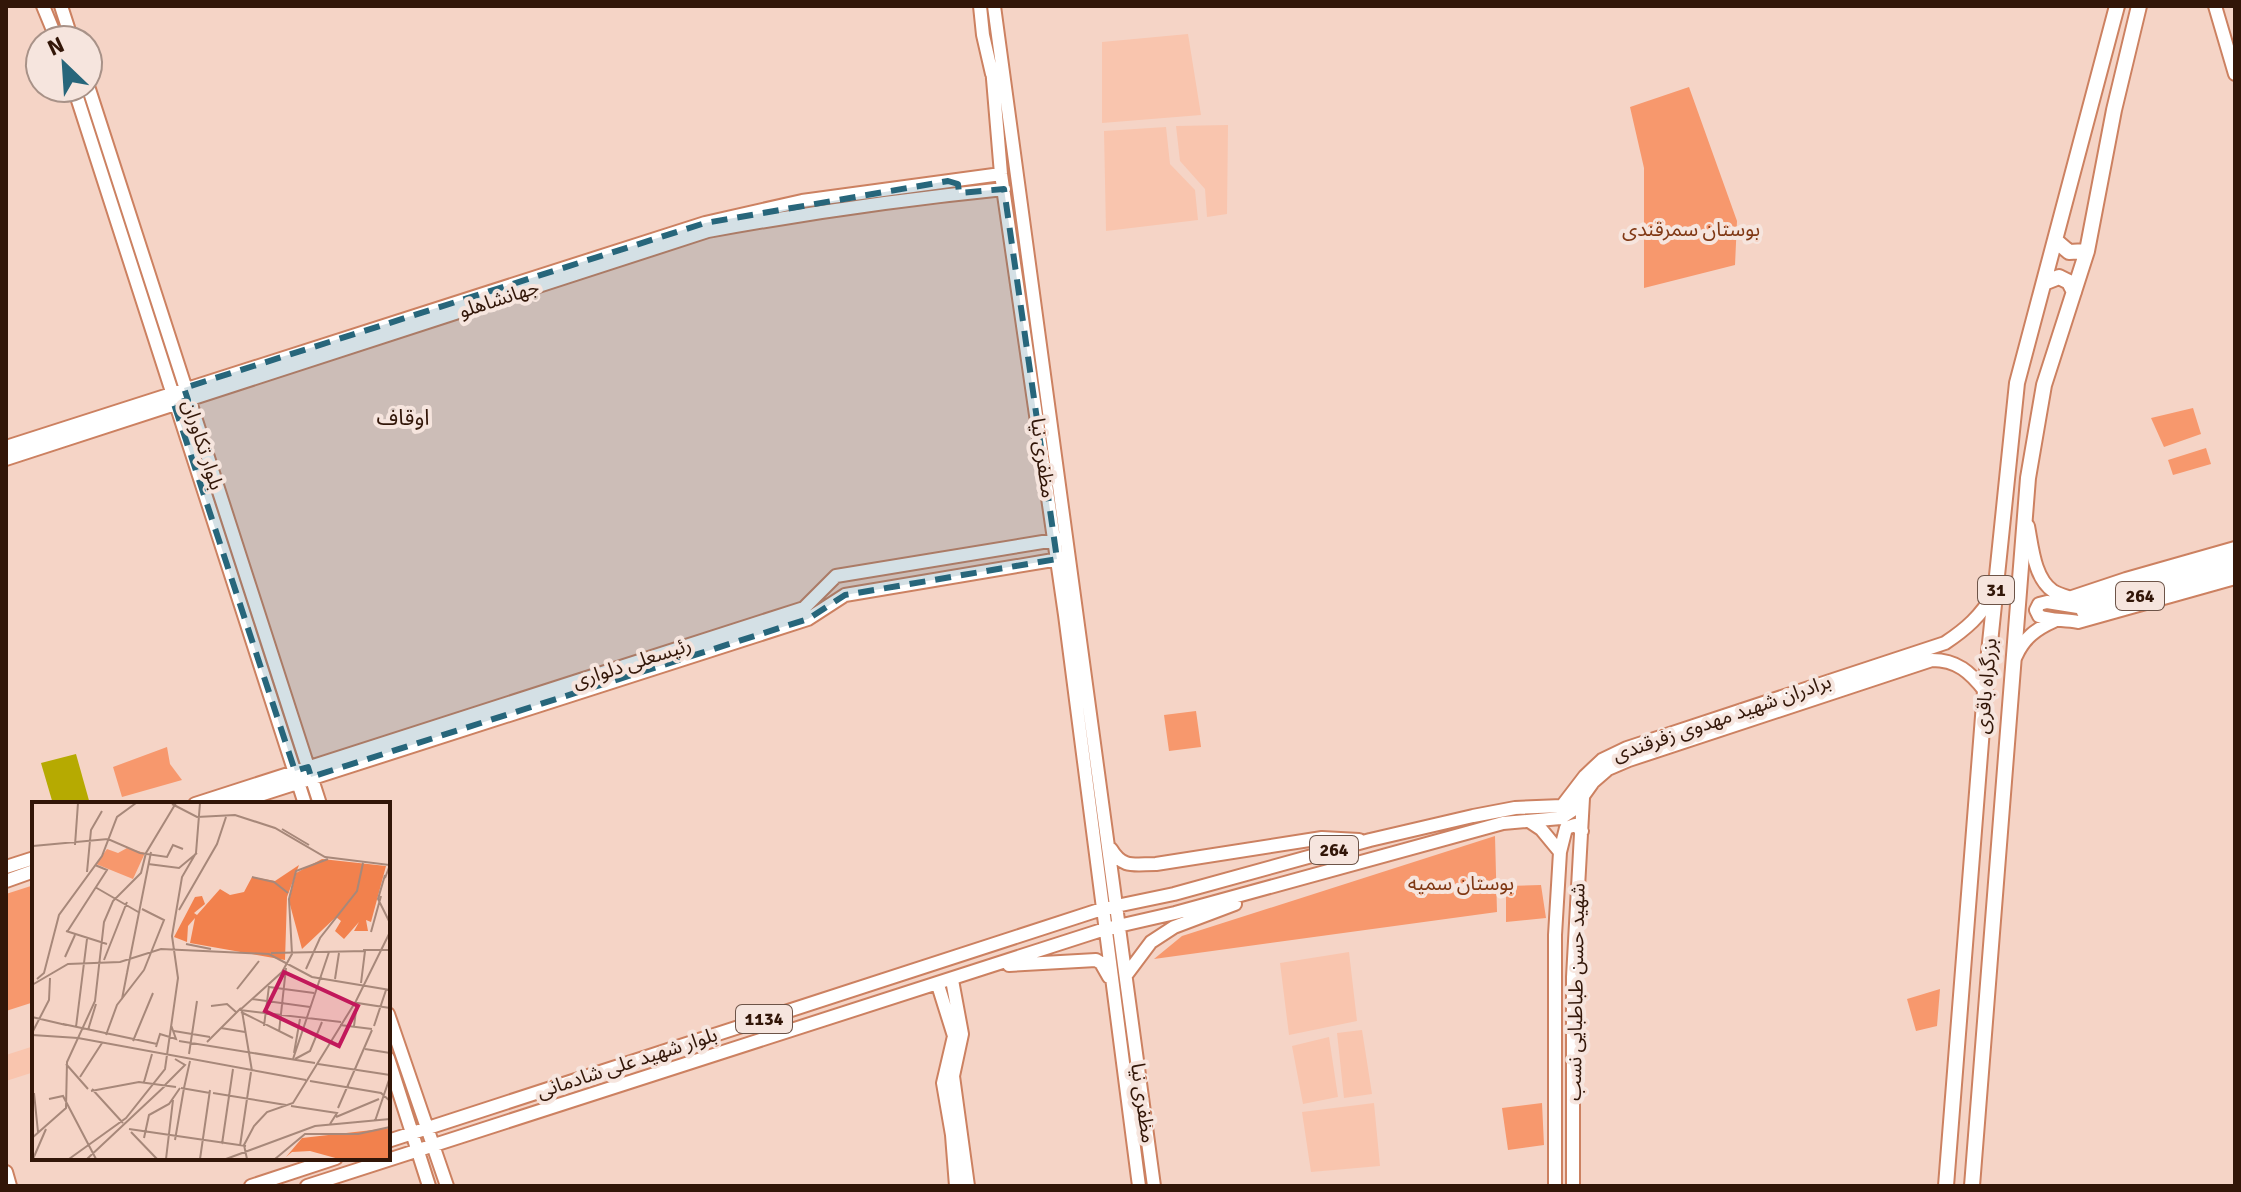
<svg xmlns="http://www.w3.org/2000/svg" width="2241" height="1192" font-family="Signika,'Noto Sans Arabic',sans-serif">
  <style>
    .built { fill: #f9c5ae }
    .green { fill: #f7986d }
    .water { fill: #b6aa01 }
    .lines { fill: none; stroke-linecap: round; stroke-linejoin: round }
    .major-casing { stroke: #cc8161; stroke-width: 16 }
    .highway-casing { stroke: #cc8161; stroke-width: 18 }
    .major { stroke: #fff; stroke-width: 12 }
    .highway { stroke: #fff; stroke-width: 14 }
    .marked { fill: #27667b; fill-opacity: 0.2; stroke: #27667b; stroke-width: 6; stroke-dasharray: 16 10; stroke-linejoin: round }
    .labels { text-anchor: middle; dominant-baseline: central; stroke-width: 8; stroke-linejoin: round; paint-order: stroke }
    .shield { fill: #f6e5de; stroke: #6d5448; stroke-width: 2 }
    .shield-label { font-size: 18px; font-weight: bold; fill: #321608 }
    .park-label { font-size: 20px; fill: #803814; stroke: #f6e5de }
    .street-label { font-size: 20px; fill: #321608; stroke: #f6e5de }
    .neighbourhood-label { font-size: 22px; fill: #321608; stroke: #f6e5de }
    .inset-road { fill: none; stroke: #a7887a; stroke-width: 2 }
    .view { fill: #c2185b; fill-opacity: 0.15; stroke: #c2185b; stroke-width: 4 }
    .inset-edge { fill: none; stroke: #321608; stroke-width: 4 }
  </style>
  <rect width="100%" height="100%" fill="#f5d4c6"/>
  <!-- built -->
  <path class="built" d="M1188 34 1201 115 1102 123V42Z
    M1228 125 1227 214 1207 217 1205 189 1180 161 1176 126Z
    M1166 127 1170 164 1195 190 1198 220 1106 231 1104 131Z
    M1349 952 1357 1021 1289 1035 1280 963Z
    M1362 1030 1372 1094 1344 1098 1337 1033Z
    M1329 1037 1338 1097 1303 1104 1292 1046Z
    M34 1046V1072L6 1081V1055Z
    M1374 1103 1380 1166 1311 1172 1302 1112Z"/>
  <!-- green -->
  <path class="green" d="M1689 87 1737 221 1735 265 1644 288V168L1630 107Z
    M2193 408 2201 434 2164 447 2151 418Z
    M2206 448 2211 464 2173 475 2168 460Z
    M1196 711 1201 747 1169 751 1164 715Z
    M167 747 170 764 182 780 122 797 113 767Z
    M1495 836 1497 912 1154 959 1182 936Z
    M34 885V1002L6 1011V894Z
    M1541 885 1546 918 1506 922V886Z
    M1940 989 1937 1026 1916 1031 1907 999Z
    M1542 1103 1544 1145 1508 1150 1502 1108Z"/>
  <!-- water -->
  <path class="water" d="M76 754 90 804H53L41 763Z"/>
  <g class="lines">
    <!-- major casing -->
    <g class="major-casing">
      <path id="major" d="M43 6 57 40
        M61 6 72 40
        M980 6 983 35 992 74
        M994 6 1154 1186
        M2215 6 2235 74
        M992 67 1001 174 1065 615 1139 1186
        M88 86 320 804
        M74 88 305 804
        M6 447 705 223 802 201 1001 174
        M6 459 708 231C807 213 904 199 1004 189
        M2028 526C2032 546 2034 578 2053 591 2063 597 2074 597 2083 603
        M2235 560 2083 603 2078 607 2047 602 2039 604 2036 610 2039 616C2050 621 2065 619 2078 622L2235 578
        M2120 592 2126 579 2235 548
        M2069 598 2126 579
        M2083 612 2235 569
        M2016 656C2024 638 2036 629 2054 621
        M195 804 804 608 836 576 1061 539
        M232 804 808 619 845 595 1065 558
        M1529 821 1541 829 1560 852
        M1111 849C1123 869 1134 864 1156 864L1322 838 1359 840
        M6 867 34 858
        M6 881 34 871
        M1009 965 1096 960 1101 963 1109 977
        M1127 974 1151 942 1174 927 1235 904
        M952 980 962 1034 953 1076 968 1186
        M938 985 954 1036 943 1083 952 1135 956 1186
        M388 1014 447 1186
        M388 1058 429 1186
        M388 1141 1102 909 1174 894 1370 840 1473 816 1515 808 1562 806 1585 776 1602 760 1627 748 1945 643C1966 629 1981 616 1994 593
        M6 1172 10 1186
        M251 1186 336 1158
        M307 1186 1105 929 1175 913 1503 823 1561 818 1573 810 1593 782 1608 769 1629 760 1932 660C1957 660 1970 672 1985 691
        M1555 1186V935L1560 852 1566 828 1575 825 1582 831
        M1573 1186V977L1583 798"/>
    </g>
    <!-- highway casing -->
    <g class="highway-casing">
      <path id="highway" d="M2055 240 2069 252 2087 251
        M2044 283 2059 277 2069 282 2074 292
        M1946 1186 1985 691 2017 383 2117 6
        M1972 1186 2028 478 2044 385 2087 251 2114 110 2139 6"/>
    </g>
    <!-- major -->
    <use href="#major" class="major"/>
    <!-- highway -->
    <use href="#highway" class="highway"/>
  </g>
  <!-- marked area -->
  <path class="marked" d="M948 181 958 184 959 193 1004 189 1057 559 845 595 808 619 311 777 308 767 295 771 174 404 188 400 184 388 705 223Z"/>
  <g class="labels">
    <!-- shield labels -->
    <g class="shield">
      <rect x="1978" y="576" width="36" height="28" rx="6"/>
      <rect x="2116" y="582" width="48" height="28" rx="6"/>
      <rect x="1310" y="836" width="48" height="28" rx="6"/>
      <rect x="736" y="1005" width="56" height="28" rx="6"/>
    </g>
    <g class="shield-label">
      <text x="1996" y="590">31</text>
      <text x="2140" y="596">264</text>
      <text x="1334" y="850">264</text>
      <text x="764" y="1019">1134</text>
    </g>
    <!-- park labels -->
    <g class="park-label">
      <text x="1691" y="229">بوستان سمرقندی</text>
      <text x="1461" y="883">بوستان سمیه</text>
    </g>
    <!-- street labels -->
    <g class="street-label">
      <text transform="translate(499 299) rotate(-18)">جهانشاهلو</text>
      <text transform="translate(203 445) rotate(72)">بلوار تکاوران</text>
      <text transform="translate(1043 458) rotate(82)">مظفری نیا</text>
      <text transform="translate(632 663) rotate(-18)">رئیسعلی دلواری</text>
      <text transform="translate(1986 686) rotate(-85)">بزرگراه باقری</text>
      <text transform="translate(1722 718) rotate(-19)">برادران شهید مهدوی زفرقندی</text>
      <text transform="translate(1576 992) rotate(-89)">شهید حسن طباطبایی نسب</text>
      <text transform="translate(627 1063) rotate(-18)">بلوار شهید علی شادمانی</text>
      <text transform="translate(1143 1103) rotate(82)">مظفری نیا</text>
    </g>
    <!-- neighbourhood labels -->
    <g class="neighbourhood-label">
      <text x="403" y="417">اوقاف</text>
    </g>
  </g>
  <!-- overview -->
  <g transform="translate(32 802)">
    <rect width="358" height="358" fill="#f5d4c6"/>
    <path d="M95 46 113 51 101 77 64 62 75 47 86 51Z" fill="#f7986d"/>
    <path d="M290 57 354 64 339 120 334 118 336 129H322L327 120 312 137 303 129 309 119 304 115 270 147 257 99 264 71ZM267 63 255 95 253 158 158 141 163 116 156 124 155 140 142 135 163 95 170 94 173 102 162 111 165 113 188 87 198 93 212 90 220 75 243 79ZM358 326V357H307L278 349 260 350 254 355 270 336Z" fill="#f2814d"/>
    <path class="inset-road" d="M140 2 165 15 203 13 243 26 293 55 358 63 353 76M250 27 277 43M43 43 46 1M1 44 76 37 108 51 135 55 141 43 151 47M116 62 147 66 165 51M55 70 59 28 70 9M353 73 346 97 358 121M220 75 242 80 256 91M63 85 108 111M110 107 132 118 112 168M147 108 185 42 194 15M34 129 75 142M35 130 75 68 63 63M339 130 349 94M154 142 179 147M331 148H358M239 151 333 149 329 181M33 155 43 133M72 158 95 100M274 167 288 136 325 89 331 61M95 171 119 50M5 177 12 171 27 113 70 54 85 15 104 1M303 177 307 151M0 183 36 162 88 160 129 147 237 152 280 175 358 188M237 185 282 191M205 187 227 159M90 197 96 166M220 197 278 205M179 204 195 202 204 210M208 208 250 170 260 152 257 97 264 69 296 57M208 208 309 220M210 209 220 269M209 210 261 236M0 215 34 223M31 222 125 242M308 223 340 227M232 224 237 184M322 224 325 201 358 206M342 224 354 188M44 225 55 137M189 226 213 230M56 228 64 202M142 229 178 235M247 230 254 166M0 231 17 198 18 176M0 233 46 236 274 278M74 233 85 203 112 168M101 239 121 191M147 239 283 261M175 240 209 206M124 245 128 232 144 237 139 223M333 247 358 251M262 251 268 217M157 252 165 199M261 257 297 150M263 257 278 249 290 220M34 262 56 287M286 262 358 273M48 275 70 241M278 279 349 291 358 299M112 280 120 252M133 283 153 263 143 257M149 286 178 291M152 286 158 259M60 287 91 321M59 289 107 280 144 285M2 291 6 330M181 291 254 303M17 297 31 294 64 357M259 304 305 311 298 322M306 306 340 228M304 315 347 297M343 319 358 275M97 327 214 344M99 330 125 357M0 336 34 306 35 260 63 199 72 120 81 99 109 71 114 51 144 1M112 336 117 313 137 302 148 286M143 338 152 286M190 342 201 267M208 344 219 270M1 357 14 327M37 357 94 316 133 267 146 176 140 134 150 75 164 51 168 1M55 357 134 283M134 357 141 298M168 357 178 288M194 357 283 324 358 317M215 357 212 343 222 324 235 310 261 301 324 199 358 130M243 357 273 332H326L358 325"/>
    <path class="view" d="M252 170 326 204 307 244 233 209Z"/>
    <rect width="358" height="358" class="inset-edge"/>
  </g>
  <!-- border -->
  <rect width="2241" height="1192" fill="none" stroke="#321608" stroke-width="16"/>
  <!-- north arrow -->
  <g transform="translate(64 64) rotate(335)"><circle r="38" fill="#f6e5de" stroke="#a89288" stroke-width="2"/>
  <path d="M0-6L14 30L0 20L-14 30Z" fill="#27667b"/>
  <text y="-12" font-size="22" font-weight="bold" text-anchor="middle" fill="#321608">N</text>
  </g>
</svg>
